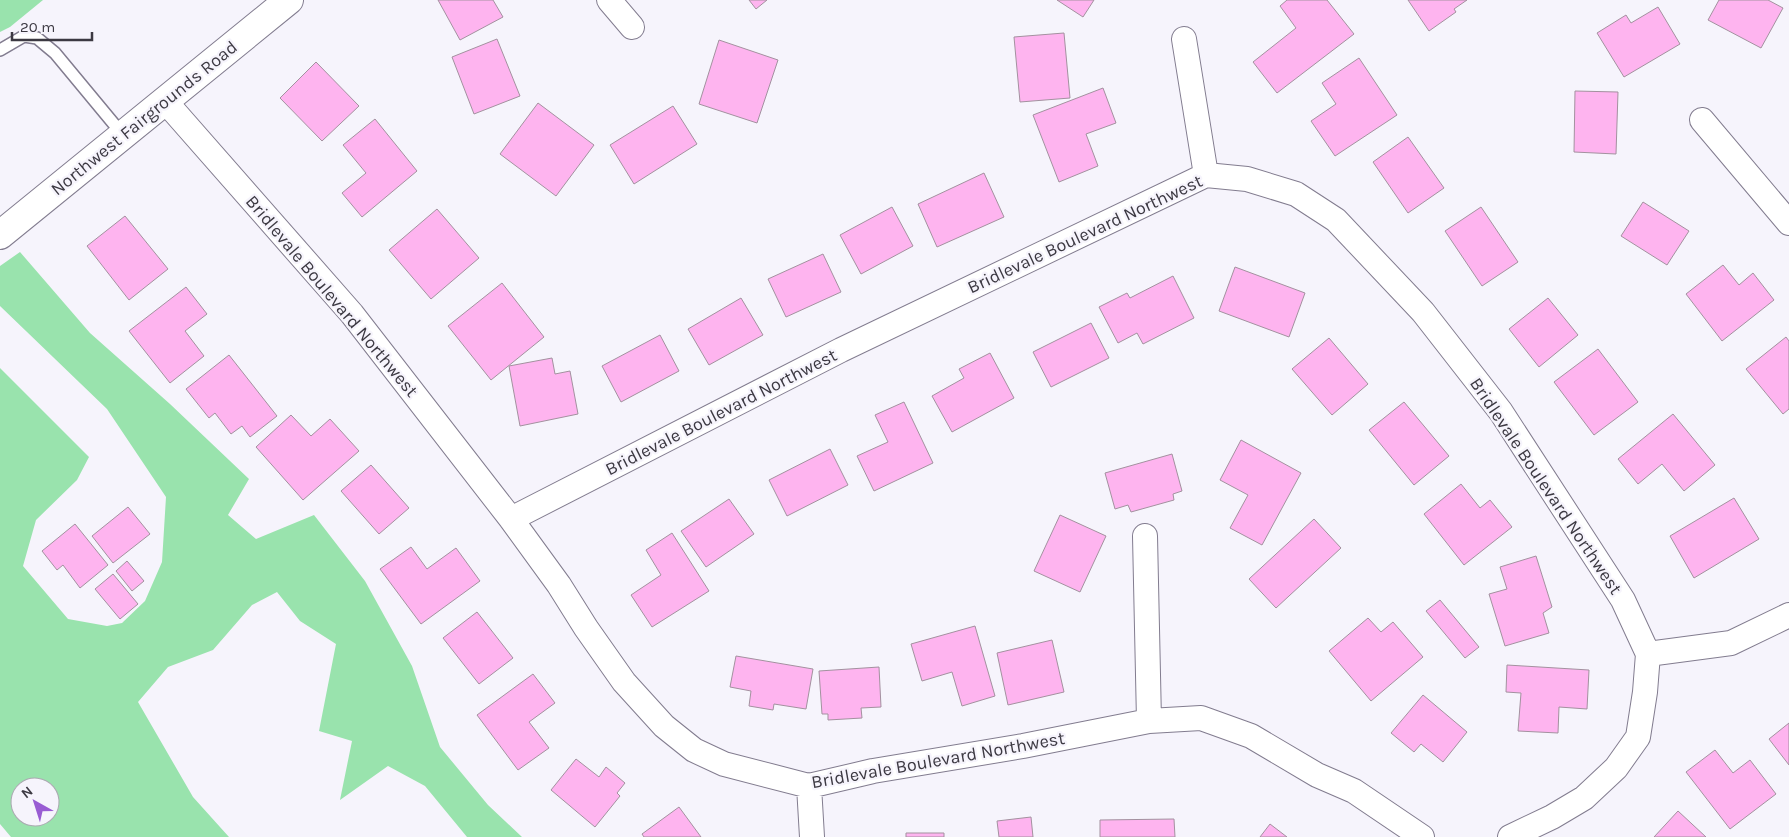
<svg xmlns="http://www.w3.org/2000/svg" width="1789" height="837" font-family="Karla,sans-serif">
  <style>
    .green { fill: #99e3ad; fill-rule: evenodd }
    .building { fill: #feb4ef; stroke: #a3919f }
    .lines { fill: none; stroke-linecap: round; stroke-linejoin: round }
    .lane-casing { stroke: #827c8f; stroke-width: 14 }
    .street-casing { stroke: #827c8f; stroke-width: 26 }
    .secondary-casing { stroke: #827c8f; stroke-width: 30 }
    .lane { stroke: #fff; stroke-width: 11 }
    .street { stroke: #fff; stroke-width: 24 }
    .secondary { stroke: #fff; stroke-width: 28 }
    .labels { text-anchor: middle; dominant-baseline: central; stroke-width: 4.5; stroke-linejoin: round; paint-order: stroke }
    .street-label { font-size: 18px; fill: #3c3942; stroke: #f6f4fc }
  </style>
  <rect width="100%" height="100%" fill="#f6f4fc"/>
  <!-- green -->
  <path class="green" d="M0 0H43L10 27 0 32Z
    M20 252 90 333 170 404 249 479 228 515 256 539 314 515 365 581 412 666 440 747 488 805 522 837H467L425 786 388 766 340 800 352 741 319 731 336 644 300 621 277 592 252 605 213 650 168 667 138 702 193 797 229 837H11L0 824V368L89 457 77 480 36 520 23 566 68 619 107 626 122 623 145 601 162 562 166 497 107 409 0 306V266ZM20 787H50V817H20Z"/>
  <!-- building -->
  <path class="building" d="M438 0H493L503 17 460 40Z
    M749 0H767L756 9Z
    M1057 0H1094L1083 17Z
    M1287 0H1327L1354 34 1277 93 1253 62 1296 28 1280 6Z
    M1408 0H1467L1454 9 1456 12 1429 31Z
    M1719 0H1768L1783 8 1761 48 1708 20Z
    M1658 7 1680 44 1624 77 1597 33 1626 15 1631 23Z
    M1064 33 1070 98 1020 102 1014 37Z
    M497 39 520 96 474 114 452 57Z
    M719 40 778 60 757 123 699 104Z
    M1359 58 1397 115 1335 156 1311 121 1336 104 1322 83Z
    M316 62 359 106 322 141 280 98Z
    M1103 88 1116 123 1086 134 1098 166 1059 182 1033 115Z
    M1575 91 1618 92 1616 154 1574 152Z
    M538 103 594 145 556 196 500 154Z
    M673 106 697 144 634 184 610 145Z
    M375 119 417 171 362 217 342 193 366 173 343 145Z
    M1408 137 1444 188 1408 213 1373 162Z
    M984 173 1004 217 937 247 918 204Z
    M1643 202 1689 231 1667 265 1621 236Z
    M892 207 913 246 861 274 840 235Z
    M1481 207 1518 262 1482 286 1445 231Z
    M437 209 479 258 431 299 389 250Z
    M125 216 168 269 129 300 87 246Z
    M823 254 841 292 786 317 768 279Z
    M1723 265 1739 285 1753 273 1774 300 1722 341 1686 294Z
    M1235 267 1305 293 1289 337 1219 311Z
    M1173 276 1194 318 1143 344 1137 333 1118 343 1099 307 1127 293 1130 298Z
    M502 283 544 337 491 380 448 326Z
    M186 287 207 314 185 331 204 356 170 383 129 331Z
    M741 298 763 335 709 365 688 329Z
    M1548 298 1578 335 1539 367 1509 329Z
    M1091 323 1109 358 1051 387 1033 352Z
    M660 335 679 371 621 402 602 366Z
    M1786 337 1789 341V409L1783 414 1746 369Z
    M1329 338 1368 384 1332 415 1292 369Z
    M1598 349 1638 402 1594 435 1554 382Z
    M990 353 1014 398 952 432 932 396 964 378 959 369Z
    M229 355 277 416 250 437 242 426 231 434 215 413 209 418 186 389Z
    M552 358 555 374 570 371 578 414 520 426 509 366Z
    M904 402 933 463 874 491 857 456 888 442 875 415Z
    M1404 402 1449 456 1414 485 1369 430Z
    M1673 414 1715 465 1684 491 1662 464 1638 484 1618 459Z
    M291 415 311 436 330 419 359 451 303 500 256 447Z
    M1241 440 1301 473 1262 545 1230 528 1248 495 1220 480Z
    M830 449 848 485 787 516 769 480Z
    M1172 454 1182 491 1173 494 1174 500 1131 512 1128 505 1115 509 1105 473Z
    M371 465 409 508 379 534 341 491Z
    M1461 484 1480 508 1490 500 1512 527 1464 565 1424 514Z
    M1734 498 1759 539 1694 578 1670 536Z
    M729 499 754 534 706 567 681 531Z
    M128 507 150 534 113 563 92 536Z
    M1060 515 1106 536 1080 592 1034 571Z
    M1314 519 1341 548 1276 608 1249 579Z
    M75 524 108 565 80 588 63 565 57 570 42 551Z
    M672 533 709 591 652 627 631 595 661 575 646 550Z
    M411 547 427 569 456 548 480 581 421 624 380 569Z
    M1536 556 1552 607 1543 613 1549 633 1505 646 1489 594 1507 589 1500 567Z
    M127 561 144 581 132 591 116 571Z
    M113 574 138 604 120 619 95 589Z
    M1440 600 1479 647 1465 658 1426 611Z
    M477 612 513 658 479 684 443 638Z
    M1368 618 1381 632 1393 622 1423 657 1371 701 1329 651Z
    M975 626 995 696 962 706 952 672 922 681 911 644Z
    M1052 640 1064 692 1008 705 997 653Z
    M736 656 813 669 806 709 774 704 773 710 749 706 751 691 730 687Z
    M1507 665 1589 670 1587 709 1559 707 1558 733 1518 731 1521 693 1506 692Z
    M879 667 881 707 861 708 862 718 828 720V714H822L819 671Z
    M533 674 555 703 529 722 549 748 518 770 477 715Z
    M1423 695 1467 732 1443 762 1421 744 1414 752 1391 733Z
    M1789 723V765L1769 739Z
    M1715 750 1733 773 1750 760 1776 794 1730 829 1686 772Z
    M576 759 599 777 606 767 625 783 617 793 620 796 595 827 551 790Z
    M679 807 701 837H644L642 834Z
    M1678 811 1706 837H1654Z
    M1031 817 1033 837H999L997 821Z
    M1174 819 1175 837H1100V820Z
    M1270 824 1287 837H1260Z
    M906 833H944V837H906Z"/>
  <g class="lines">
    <!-- lane casing -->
    <g class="lane-casing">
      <path id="lane" d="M0 50 24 36 37 38 55 53 123 135"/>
    </g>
    <!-- street casing -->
    <g class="street-casing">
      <path id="street" d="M609 0 632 27
        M1184 39 1206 175
        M165 101 352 314 511 519 559 585 586 628 624 682 664 726 694 750 724 764 809 786 873 771 1023 746 1149 721 1201 718 1251 736 1317 775 1354 791 1422 837
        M1702 120 1789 223
        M511 519 841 350 1206 175 1247 179 1296 194 1336 220 1423 312 1501 412 1623 600 1648 654 1645 692 1638 737 1616 768 1584 798 1552 817 1510 837
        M1145 536 1149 721
        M1648 654 1731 643 1789 615
        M809 786 812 837"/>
    </g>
    <!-- secondary casing -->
    <g class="secondary-casing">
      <path id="secondary" d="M0 235 289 0"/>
    </g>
    <!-- lane -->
    <use href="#lane" class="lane"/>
    <!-- street -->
    <use href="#street" class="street"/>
    <!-- secondary -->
    <use href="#secondary" class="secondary"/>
  </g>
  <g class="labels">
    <!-- street labels -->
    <g class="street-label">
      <text transform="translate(144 118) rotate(-39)">Northwest Fairgrounds Road</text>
      <text transform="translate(1085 234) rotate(-25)">Bridlevale Boulevard Northwest</text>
      <text transform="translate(332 296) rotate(50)">Bridlevale Boulevard Northwest</text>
      <text transform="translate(721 412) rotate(-27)">Bridlevale Boulevard Northwest</text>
      <text transform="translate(1546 486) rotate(56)">Bridlevale Boulevard Northwest</text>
      <text transform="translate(938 760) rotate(-10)">Bridlevale Boulevard Northwest</text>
    </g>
  </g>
  <!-- north arrow -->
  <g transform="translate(35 802) rotate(321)"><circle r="24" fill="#f6f4fc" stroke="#aca9b2"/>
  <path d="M0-4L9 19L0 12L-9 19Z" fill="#995cd3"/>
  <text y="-8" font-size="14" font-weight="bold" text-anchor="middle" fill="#3c3942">N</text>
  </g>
  <!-- scale -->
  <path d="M12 32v8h80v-8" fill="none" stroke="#3c3942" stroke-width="2.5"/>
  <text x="20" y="32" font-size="15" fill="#3c3942" stroke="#f6f4fc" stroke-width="4" paint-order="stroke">20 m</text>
</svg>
